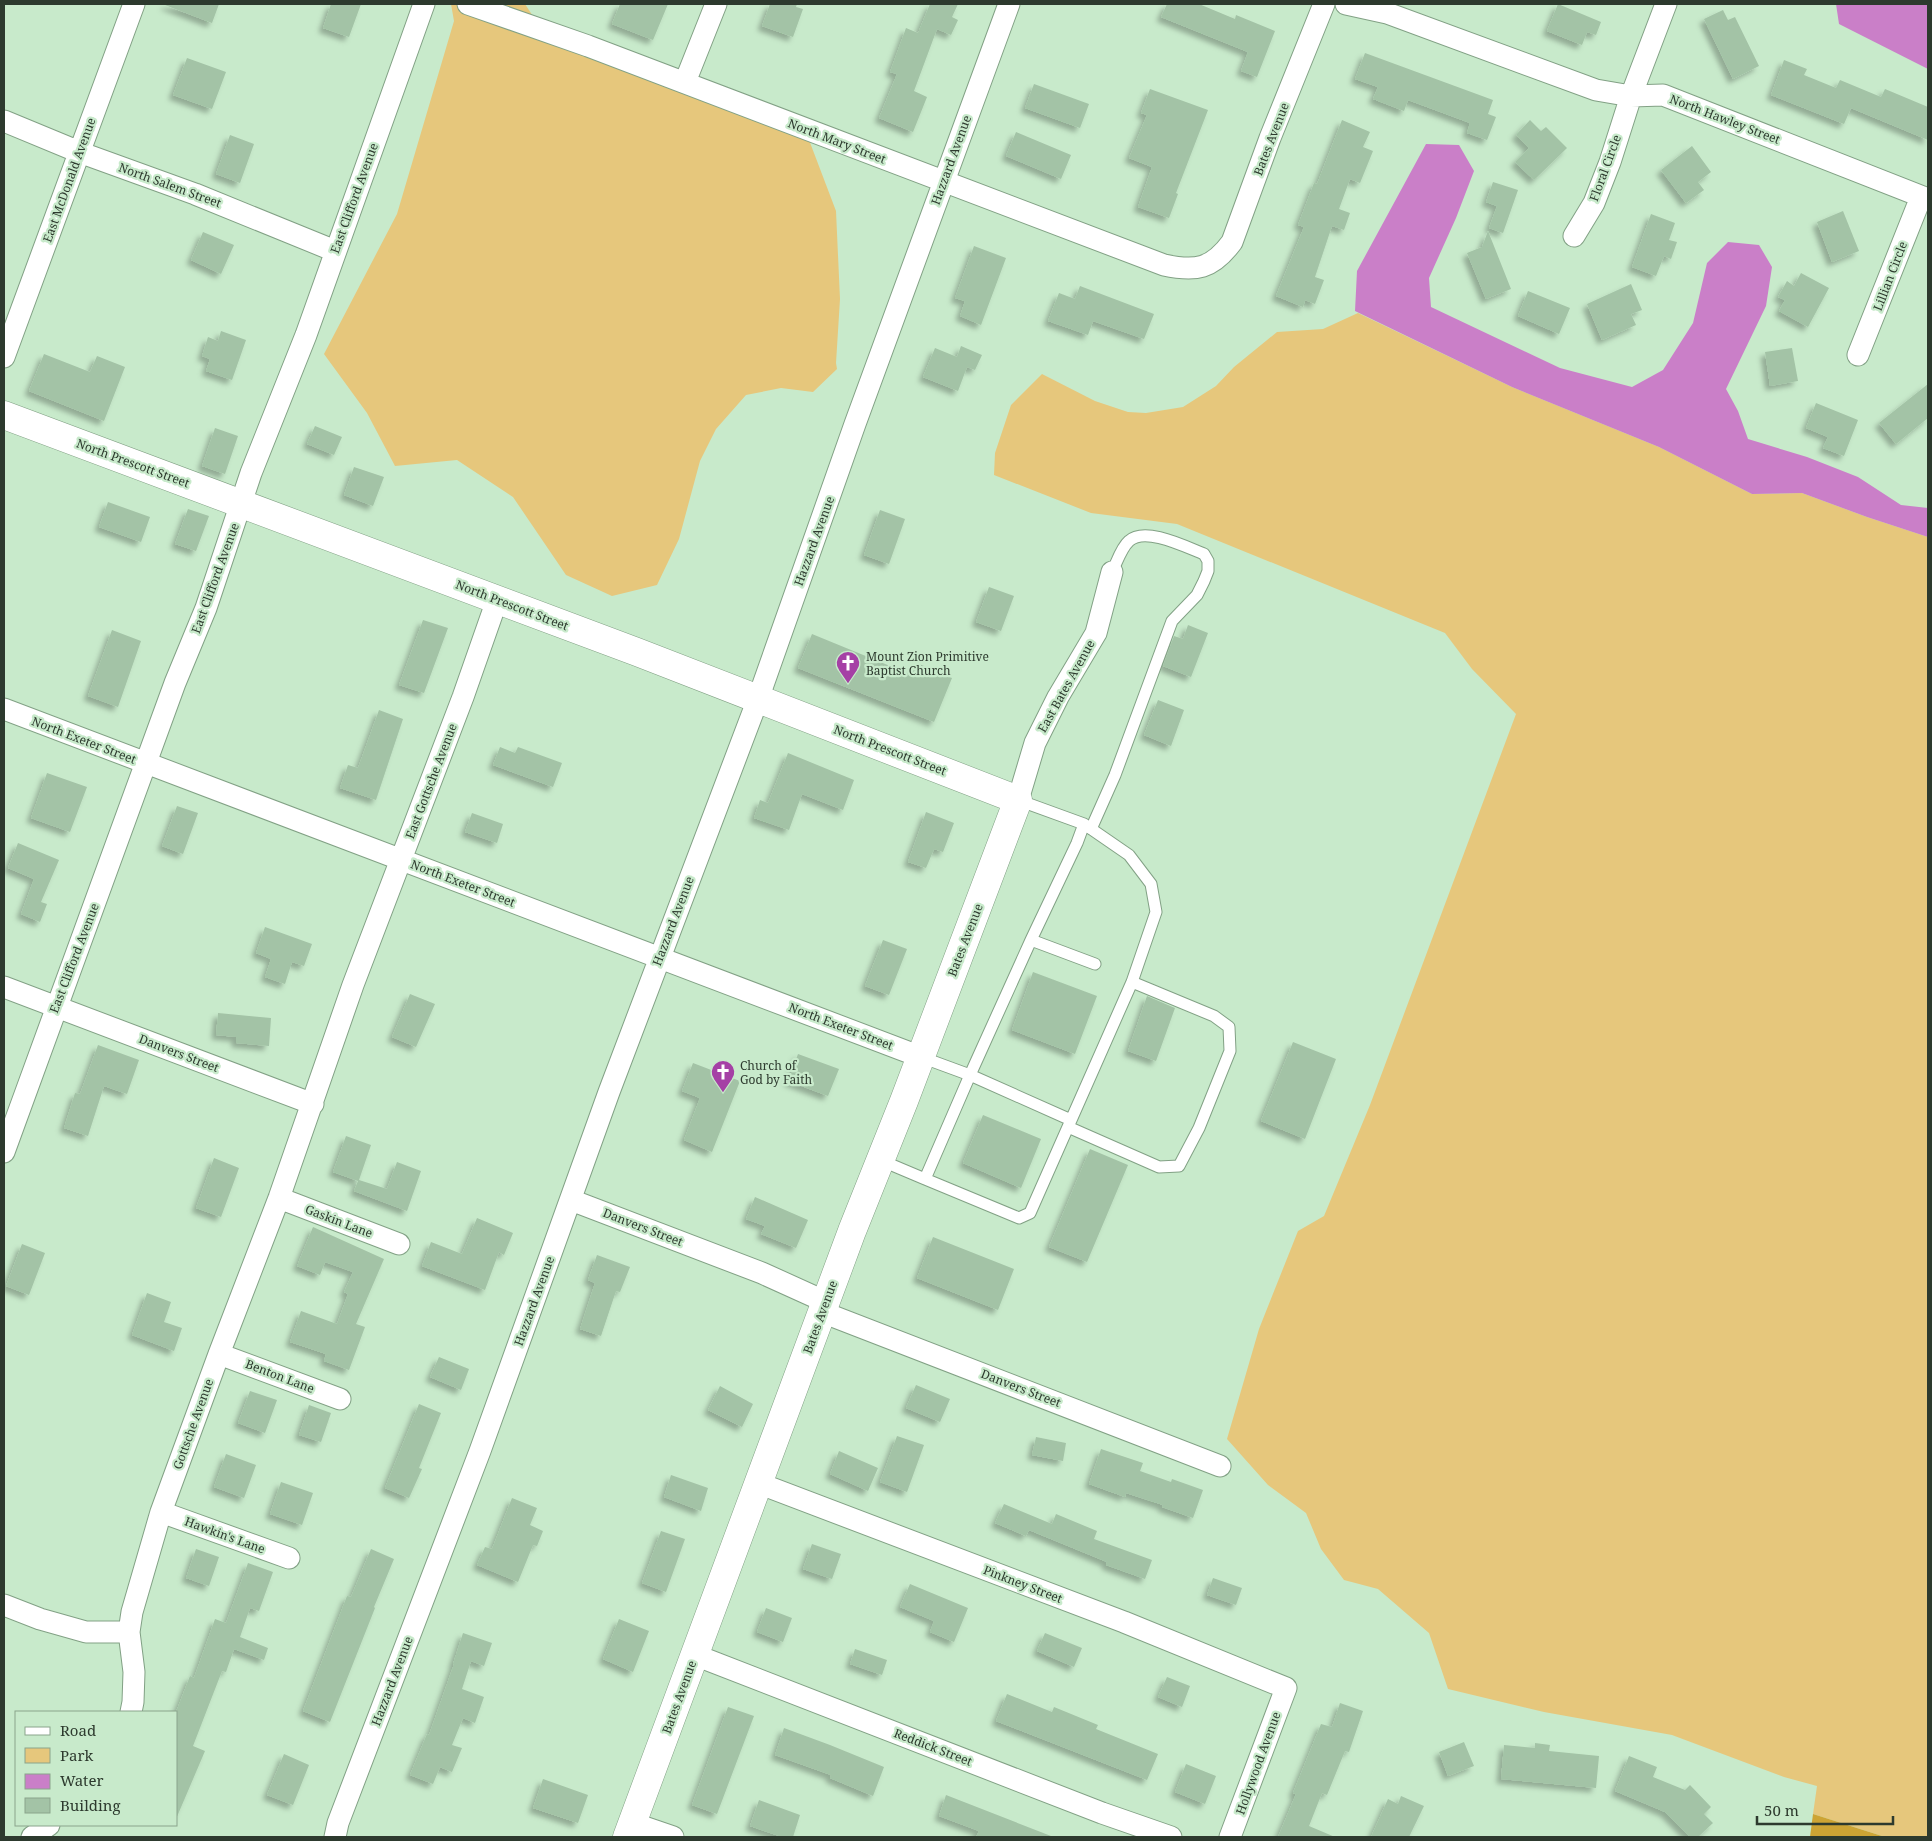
<svg xmlns="http://www.w3.org/2000/svg" width="1932" height="1841" font-family="'Noto Serif',serif">
  <style>
    .green { fill: #e6c77c }
    .forest { fill: #cda434 }
    .water { fill: #ca7fc8 }
    .building { fill: #a3c3a6; filter: url(#shadow) }
    .lines { fill: none; stroke-linecap: round; stroke-linejoin: round }
    .lane-casing { stroke: #82a185; stroke-width: 13 }
    .street-casing { stroke: #82a185; stroke-width: 23 }
    .secondary-casing { stroke: #82a185; stroke-width: 29 }
    .lane { stroke: #fff; stroke-width: 11 }
    .street { stroke: #fff; stroke-width: 21 }
    .secondary { stroke: #fff; stroke-width: 28 }
    .labels { text-anchor: middle; dominant-baseline: central; stroke-width: 4.5; stroke-linejoin: round; paint-order: stroke }
    .street-label { font-size: 12px; fill: #2d3a2e; stroke: #c8eacb }
    .poi-label { font-size: 12px; fill: #2d3a2e; stroke: #c8eacb; text-anchor: start }
  </style>
  <defs>
    <filter id="shadow"><feDropShadow dx="-4.5" dy="4.5" stdDeviation="2.5" flood-color="#0004"/></filter>
  </defs>
  <rect width="100%" height="100%" fill="#c8eacb"/>
  <!-- green -->
  <path class="green" d="M451 4H525L549 41 806 132 836 211 840 299 836 363 837 369 813 392 781 388 746 395 716 429 700 461 679 539 657 585 612 596 566 575 513 497 457 460 395 466 367 413 324 354 397 214 454 21Z
    M1358 313 1512 387 1659 447 1752 494 1802 493 1867 517 1928 537V1837H1885L1813 1814 1817 1786 1784 1777 1672 1735 1544 1712 1448 1689 1429 1633 1378 1589 1344 1580 1321 1549 1306 1513 1268 1485 1227 1439 1259 1329 1298 1231 1324 1216 1370 1105 1516 714 1472 669 1445 633 1177 524 1091 513 994 475 995 453 1011 405 1042 374 1095 401 1128 412 1146 413 1183 407 1216 386 1234 367 1277 332 1323 329Z"/>
  <!-- forest -->
  <path class="forest" d="M1813 1814 1885 1837H1810Z"/>
  <!-- water -->
  <path class="water" d="M1836 4H1928V69L1839 24Z
    M1426 144 1459 145 1474 171 1456 218 1429 278 1431 307 1560 368 1632 387 1663 370 1693 323 1707 263 1728 242 1759 245 1772 267 1766 306 1726 389 1738 411 1748 439 1807 457 1858 477 1901 505 1928 508V537L1867 517 1802 493 1752 494 1659 447 1512 387 1355 311 1357 271Z"/>
  <!-- building -->
  <path class="building" d="M165 4H219L212 23 165 5Z
    M331 4H361L349 37 323 28Z
    M620 4H668L653 40 612 24Z
    M770 4H797L796 7 803 9 793 37 762 26Z
    M930 4H958L952 17 958 20 951 35 937 29 914 91 927 97 913 132 879 118 897 74 890 72 906 28 918 33Z
    M1167 4H1199L1235 19 1236 15 1275 31 1257 77 1241 71 1248 52 1161 17Z
    M1558 4 1601 22 1596 35 1587 32 1582 45 1547 31Z
    M1723 10 1728 20 1735 17 1759 66 1733 79 1704 19Z
    M1365 53 1493 100 1488 114 1496 117 1487 140 1467 133 1470 123 1408 100 1404 111 1373 99 1378 87 1355 79Z
    M187 58 226 72 212 109 173 95Z
    M1784 60 1807 69 1804 75 1836 88 1840 80 1881 97 1885 89 1928 107V140L1851 108 1844 124 1771 95Z
    M1034 84 1089 104 1080 128 1025 108Z
    M1150 89 1208 110 1176 193 1178 194 1169 218 1138 207 1152 167 1129 158 1147 115 1141 113Z
    M1342 120 1370 132 1363 147 1373 151 1360 183 1350 179 1339 209 1350 213 1344 230 1332 226 1315 277 1324 280 1315 304 1305 300 1303 307 1276 296 1304 227 1298 225 1314 183 1317 184Z
    M1530 120 1541 131 1546 127 1567 148 1534 180 1515 162 1529 148 1516 135Z
    M1016 132 1071 155 1061 179 1006 156Z
    M230 135 254 144 240 183 216 174Z
    M1692 146 1711 172 1698 182 1704 190 1686 203 1661 170Z
    M1493 182 1518 190 1503 233 1489 228 1497 206 1486 202Z
    M1843 211 1859 251 1832 262 1817 222Z
    M1651 214 1675 223 1669 240 1677 242 1671 259 1664 256 1656 276 1632 267Z
    M1488 231 1511 289 1486 299 1467 253 1482 247Z
    M203 232 234 245 221 274 191 260Z
    M974 246 1006 258 981 325 960 316 965 301 955 298Z
    M1801 273 1829 288 1808 327 1779 311 1785 300 1778 297 1787 281 1794 286Z
    M1631 284 1642 310 1631 314 1636 325 1602 340 1587 304Z
    M1080 286 1154 314 1144 339 1093 321 1088 335 1048 321 1059 293 1075 299Z
    M1528 291 1570 308 1559 334 1518 316Z
    M221 331 246 340 232 380 206 371 210 359 202 356 208 337 218 341Z
    M961 346 982 355 975 370 967 367 958 391 923 377 935 348 957 357Z
    M1792 348 1798 381 1770 386 1765 352Z
    M44 354 90 372 97 356 125 367 104 421 29 391Z
    M1928 384V418L1896 444 1879 423Z
    M1816 403 1858 420 1844 456 1823 448 1828 437 1806 428Z
    M315 426 342 437 334 455 307 444Z
    M215 428 238 436 225 474 202 466Z
    M354 467 384 477 373 506 344 495Z
    M108 502 150 517 141 542 99 527Z
    M188 509 209 516 196 551 175 544Z
    M880 510 905 519 889 564 864 555Z
    M989 587 1014 596 1001 631 976 622Z
    M423 620 448 628 424 693 399 685Z
    M1188 625 1208 633 1191 677 1163 666 1174 636 1183 639Z
    M112 630 141 641 118 707 88 696Z
    M812 634 912 675 917 663 952 678 934 722 798 668Z
    M1158 700 1184 710 1171 746 1144 735Z
    M379 710 403 719 376 800 340 788 348 765 358 768Z
    M500 747 515 753 518 747 562 763 553 787 493 765Z
    M788 753 854 780 843 810 802 794 789 830 754 818 760 800 768 803Z
    M47 773 87 787 70 832 31 818Z
    M177 806 198 813 183 854 162 846Z
    M926 812 954 823 943 852 934 849 926 868 908 862Z
    M472 813 503 824 497 843 465 832Z
    M18 843 59 860 41 902 47 904 40 922 21 914 34 879 8 868Z
    M265 927 312 944 304 966 292 962 285 984 265 977 271 959 256 953Z
    M883 940 907 949 889 995 865 986Z
    M1033 972 1097 996 1075 1054 1012 1030Z
    M410 994 435 1004 416 1047 392 1037Z
    M1147 996 1175 1008 1156 1061 1128 1051Z
    M218 1013 271 1018 269 1046 236 1043V1037L216 1035Z
    M1293 1042 1336 1059 1305 1139 1261 1121Z
    M98 1045 139 1060 127 1094 104 1086 88 1136 64 1128 75 1093 80 1094Z
    M798 1054 839 1069 828 1096 788 1081Z
    M693 1063 740 1081 712 1152 684 1140 700 1098 682 1091Z
    M983 1115 1041 1139 1021 1188 963 1163Z
    M346 1136 371 1145 359 1180 387 1189 397 1162 421 1171 407 1211 354 1191 358 1181 333 1172Z
    M1090 1149 1128 1165 1087 1262 1049 1247Z
    M214 1158 239 1168 221 1217 196 1208Z
    M755 1197 808 1220 796 1248 761 1234 765 1226 746 1219Z
    M477 1218 513 1233 504 1255 499 1252 485 1290 422 1266 431 1242 462 1254Z
    M313 1227 384 1259 356 1324 365 1327 349 1370 324 1361 326 1354 290 1342 301 1311 337 1324 348 1294 344 1292 353 1272 325 1262 320 1275 297 1266Z
    M933 1237 1014 1269 998 1310 917 1278Z
    M22 1244 45 1253 29 1295 6 1286Z
    M597 1255 630 1267 620 1292 616 1291 601 1336 580 1329 595 1283 588 1280Z
    M147 1293 171 1302 164 1322 182 1328 174 1351 132 1335Z
    M439 1357 469 1369 461 1390 430 1377Z
    M916 1385 950 1399 940 1422 906 1408Z
    M720 1386 753 1404 742 1427 708 1410Z
    M250 1391 277 1400 265 1433 238 1423Z
    M419 1404 441 1413 419 1468 422 1469 409 1498 385 1488Z
    M309 1405 331 1413 321 1442 299 1435Z
    M897 1436 924 1445 907 1492 880 1482Z
    M1036 1437 1066 1443 1063 1461 1032 1455Z
    M1101 1449 1143 1463 1140 1471 1171 1482 1172 1479 1203 1490 1193 1518 1162 1507 1163 1505 1126 1493 1125 1497 1089 1484Z
    M839 1451 878 1468 868 1491 830 1474Z
    M226 1454 256 1465 244 1498 214 1487Z
    M671 1475 708 1488 701 1511 664 1497Z
    M281 1482 313 1493 302 1525 270 1514Z
    M512 1498 537 1508 530 1525 543 1531 537 1546 533 1545 518 1582 477 1565 485 1547 492 1549Z
    M1004 1504 1052 1524 1056 1514 1097 1531 1094 1539 1152 1560 1145 1579 1106 1565 1107 1562 1029 1530 1026 1536 995 1523Z
    M661 1531 685 1539 666 1592 642 1583Z
    M812 1544 841 1554 832 1579 803 1569Z
    M196 1549 219 1557 209 1586 186 1578Z
    M371 1549 394 1559 374 1607 375 1608 330 1722 303 1711 347 1596 351 1597Z
    M248 1563 273 1572 259 1611 250 1608 240 1637 268 1648 264 1660 234 1649 226 1672 222 1671 193 1746 205 1751 176 1819V1712L190 1676 194 1678 215 1619 226 1623Z
    M1213 1578 1242 1588 1236 1605 1207 1595Z
    M910 1584 968 1608 954 1642 930 1632 934 1621 900 1607Z
    M766 1608 792 1618 783 1642 757 1632Z
    M619 1619 649 1631 633 1672 603 1659Z
    M463 1633 492 1643 484 1666 471 1661 462 1689 484 1697 475 1723 463 1718 452 1745 462 1748 452 1772 440 1767 433 1784 410 1775 427 1734 429 1735 454 1664H453Z
    M1045 1633 1082 1648 1074 1667 1037 1651Z
    M855 1649 887 1660 882 1675 850 1664Z
    M1167 1677 1190 1686 1182 1707 1158 1697Z
    M1007 1694 1052 1712 1054 1707 1098 1725 1096 1729 1158 1754 1147 1780 996 1721Z
    M1340 1703 1363 1711 1349 1752 1345 1751 1327 1795 1322 1793 1309 1826 1335 1837H1278L1296 1794 1293 1793 1321 1724 1332 1727Z
    M728 1707 754 1716 717 1814 692 1805Z
    M784 1728 830 1745 884 1767 873 1796 830 1778 831 1775 775 1755Z
    M1464 1742 1474 1766 1448 1776 1439 1752Z
    M1535 1743 1550 1745 1549 1751 1599 1756 1596 1788 1501 1779 1504 1745 1535 1748Z
    M284 1754 309 1765 293 1805 267 1795Z
    M1629 1756 1657 1767 1653 1777 1685 1790 1690 1785 1711 1807 1704 1814 1713 1823 1698 1837H1690L1665 1812 1615 1791Z
    M1186 1764 1216 1776 1205 1804 1175 1792Z
    M543 1779 588 1795 578 1823 533 1808Z
    M946 1795 1051 1836V1837H976L979 1831 939 1816Z
    M1401 1796 1424 1806 1409 1837H1371L1388 1799 1398 1804Z
    M759 1800 800 1815 793 1837H782L750 1826Z"/>
  <g class="lines">
    <!-- lane casing -->
    <g class="lane-casing">
      <path id="lane" d="M1091 829 1115 775 1172 621 1197 595 1204 581 1208 571V561L1204 554C1186 547 1145 526 1129 541 1121 548 1117 562 1112 572
        M1031 940 1095 964
        M921 1057 970 1075 1031 940 1077 843 1084 824 1018 800
        M1068 1127 1159 1167 1179 1166 1199 1128 1230 1051 1229 1027 1214 1016 1132 982
        M880 1160 925 1179 970 1075 1071 1120
        M925 1179 1019 1218 1030 1213 1132 982 1156 912 1151 884 1129 855 1084 824"/>
    </g>
    <!-- street casing -->
    <g class="street-casing">
      <path id="street" d="M468 4 588 46 1164 265C1196 272 1212 269 1232 242L1270 138 1324 4
        M1346 4 1387 13 1596 90 1631 96 1663 95 1928 199
        M685 82 716 4
        M4 121 79 152 195 194 335 251
        M1574 236 1594 203 1610 162 1631 96 1666 4
        M1858 355 1921 197
        M4 357 134 4
        M4 709 921 1057
        M1018 800 1035 743 1058 697 1096 633 1112 572
        M4 987 313 1104
        M4 1152 175 683 206 608 251 473 306 335 424 4
        M279 1198 399 1244
        M571 1200 762 1273 826 1302
        M822 1312 1220 1466
        M219 1354 340 1399
        M758 1483 1124 1622 1286 1688 1230 1837
        M161 1512 289 1558
        M4 1605 40 1619 86 1632H129
        M695 1655 1102 1813 1171 1837
        M131 1712 133 1702 134 1672 129 1632 132 1612 161 1512 219 1354 279 1198 353 985 463 697 497 600
        M632 1823 673 1837
        M32 1837 49 1825
        M335 1837 338 1823 480 1451 609 1092 758 699 855 424 1009 4"/>
    </g>
    <!-- secondary casing -->
    <g class="secondary-casing">
      <path id="secondary" d="M4 415 637 652 1018 800 904 1101 852 1231 627 1837"/>
    </g>
    <!-- lane -->
    <use href="#lane" class="lane"/>
    <!-- street -->
    <use href="#street" class="street"/>
    <!-- secondary -->
    <use href="#secondary" class="secondary"/>
  </g>
  <!-- icons -->
  <defs>
    <g id="church-pin" transform="scale(1.25)"><path d="M0 17L-7.5 6A9.5 9.5 0 1 1 7.5 6Z" fill="#a540a5" stroke="#c8eacb"/><path d="M-1.2-6h2.4v3.5h3.3v2.4h-3.3V6h-2.4V-.1h-3.3v-2.4h3.3Z" fill="#fff"/></g>
  </defs>
  <g fill-rule="evenodd">
    <use href="#church-pin" x="848" y="663"/>
    <use href="#church-pin" x="723" y="1072"/>
  </g>
  <g class="labels">
    <!-- street labels -->
    <g class="street-label">
      <text transform="translate(1725 119) rotate(21)">North Hawley Street</text>
      <text transform="translate(1271 139) rotate(-69)">Bates Avenue</text>
      <text transform="translate(837 141) rotate(21)">North Mary Street</text>
      <text transform="translate(951 160) rotate(-70)">Hazzard Avenue</text>
      <text transform="translate(1605 168) rotate(-70)">Floral Circle</text>
      <text transform="translate(69 180) rotate(-70)">East McDonald Avenue</text>
      <text transform="translate(170 185) rotate(20)">North Salem Street</text>
      <text transform="translate(354 198) rotate(-70)">East Clifford Avenue</text>
      <text transform="translate(1890 276) rotate(-69)">Lillian Circle</text>
      <text transform="translate(133 463) rotate(20)">North Prescott Street</text>
      <text transform="translate(814 541) rotate(-70)">Hazzard Avenue</text>
      <text transform="translate(215 578) rotate(-70)">East Clifford Avenue</text>
      <text transform="translate(512 605) rotate(21)">North Prescott Street</text>
      <text transform="translate(1066 686) rotate(-61)">East Bates Avenue</text>
      <text transform="translate(84 740) rotate(21)">North Exeter Street</text>
      <text transform="translate(890 750) rotate(21)">North Prescott Street</text>
      <text transform="translate(431 781) rotate(-69)">East Gottsche Avenue</text>
      <text transform="translate(463 883) rotate(21)">North Exeter Street</text>
      <text transform="translate(673 921) rotate(-69)">Hazzard Avenue</text>
      <text transform="translate(965 940) rotate(-69)">Bates Avenue</text>
      <text transform="translate(74 958) rotate(-69)">East Clifford Avenue</text>
      <text transform="translate(841 1026) rotate(21)">North Exeter Street</text>
      <text transform="translate(179 1053) rotate(21)">Danvers Street</text>
      <text transform="translate(339 1221) rotate(21)">Gaskin Lane</text>
      <text transform="translate(643 1227) rotate(21)">Danvers Street</text>
      <text transform="translate(534 1301) rotate(-70)">Hazzard Avenue</text>
      <text transform="translate(820 1317) rotate(-70)">Bates Avenue</text>
      <text transform="translate(280 1376) rotate(21)">Benton Lane</text>
      <text transform="translate(1021 1388) rotate(21)">Danvers Street</text>
      <text transform="translate(193 1424) rotate(-70)">Gottsche Avenue</text>
      <text transform="translate(225 1535) rotate(20)">Hawkin's Lane</text>
      <text transform="translate(1023 1584) rotate(21)">Pinkney Street</text>
      <text transform="translate(392 1681) rotate(-69)">Hazzard Avenue</text>
      <text transform="translate(679 1697) rotate(-70)">Bates Avenue</text>
      <text transform="translate(933 1747) rotate(21)">Reddick Street</text>
      <text transform="translate(1258 1763) rotate(-70)">Hollywood Avenue</text>
    </g>
    <!-- poi labels -->
    <g class="poi-label">
      <text x="866" y="656">Mount Zion Primitive<tspan x="866" dy="14">Baptist Church</tspan></text>
      <text x="740" y="1065">Church of<tspan x="740" dy="14">God by Faith</tspan></text>
    </g>
  </g>
  <!-- border -->
  <rect width="1932" height="1841" fill="none" stroke="#2d3a2e" stroke-width="10"/>
  <!-- legend -->
  <rect x="15" y="1711" width="162" height="115" fill="#c8eacb" stroke="#8aa48c"/>
  <rect x="25" y="1727" width="25" height="8" fill="#ffffff" stroke="#8aa48c"/>
  <text x="60" y="1736" font-size="15" fill="#2d3a2e">Road</text>
  <rect x="25" y="1748" width="25" height="15" fill="#e6c77c" stroke="#8aa48c"/>
  <text x="60" y="1761" font-size="15" fill="#2d3a2e">Park</text>
  <rect x="25" y="1774" width="25" height="15" fill="#ca7fc8" stroke="#8aa48c"/>
  <text x="60" y="1786" font-size="15" fill="#2d3a2e">Water</text>
  <rect x="25" y="1798" width="25" height="15" fill="#a3c3a6" stroke="#8aa48c"/>
  <text x="60" y="1811" font-size="15" fill="#2d3a2e">Building</text>
  <!-- scale -->
  <path d="M1757 1816v8h136v-8" fill="none" stroke="#2d3a2e" stroke-width="2.5"/>
  <text x="1764" y="1816" font-size="15" fill="#2d3a2e" stroke="#c8eacb" stroke-width="4" paint-order="stroke">50 m</text>
</svg>
